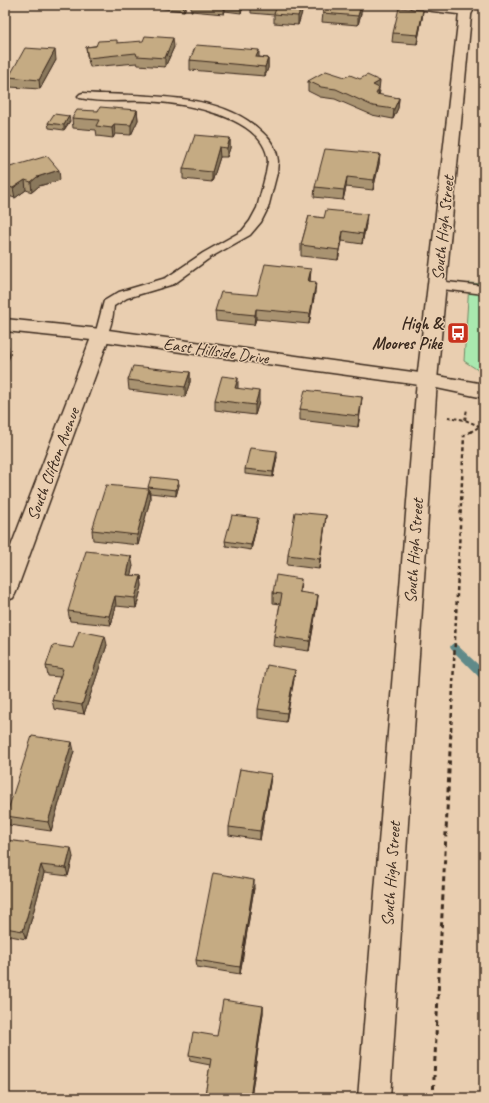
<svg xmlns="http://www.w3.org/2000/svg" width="489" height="1103" font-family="Caveat,sans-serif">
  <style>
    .green { fill: #a9e8af; stroke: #728966 }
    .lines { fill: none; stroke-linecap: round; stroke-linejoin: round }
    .stream { fill: #608a89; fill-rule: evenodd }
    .service-casing { stroke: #3b2a1e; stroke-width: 3 }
    .minor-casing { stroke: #3b2a1e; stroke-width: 3 }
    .tertiary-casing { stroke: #3b2a1e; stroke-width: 3 }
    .secondary-casing { stroke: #3b2a1e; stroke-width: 3 }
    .path-far2 { stroke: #3b2a1e; stroke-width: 2; stroke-dasharray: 3.5 2.5; stroke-linecap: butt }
    .path-far1 { stroke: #3b2a1e; stroke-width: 2.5; stroke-dasharray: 4 3; stroke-linecap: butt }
    .path { stroke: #3b2a1e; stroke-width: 3; stroke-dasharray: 5 4; stroke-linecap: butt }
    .service { fill: #e9ceb0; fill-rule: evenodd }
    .minor { fill: #e9ceb0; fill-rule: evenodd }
    .tertiary { fill: #e9ceb0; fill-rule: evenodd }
    .secondary { fill: #e9ceb0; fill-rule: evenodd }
    .wall { fill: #a99371; stroke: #3b2a1e }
    .shaded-wall { fill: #8a785c; stroke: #3b2a1e }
    .building { fill: #c5ab83; stroke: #3b2a1e }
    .labels { text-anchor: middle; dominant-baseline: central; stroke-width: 3; stroke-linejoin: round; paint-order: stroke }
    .street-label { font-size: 17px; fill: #3b2a1e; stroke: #e9ceb0 }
    .poi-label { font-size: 17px; font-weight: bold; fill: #3b2a1e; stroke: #e9ceb0; text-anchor: end }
  </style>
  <rect width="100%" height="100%" fill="#e9ceb0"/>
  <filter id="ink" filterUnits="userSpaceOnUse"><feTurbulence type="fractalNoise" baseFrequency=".025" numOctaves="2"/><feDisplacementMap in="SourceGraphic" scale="8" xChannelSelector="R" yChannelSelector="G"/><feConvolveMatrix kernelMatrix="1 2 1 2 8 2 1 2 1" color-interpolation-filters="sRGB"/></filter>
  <g filter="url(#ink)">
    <!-- green -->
    <path class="green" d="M469 283 484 284V374L464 361Z"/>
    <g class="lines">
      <!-- stream -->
      <path class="stream" d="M454 643 457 645 484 670V680L481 679 451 649 450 647 451 645Z"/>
      <!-- service casing -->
      <g class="service-casing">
        <path id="service" d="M83 93C137 97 220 90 262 132 270 139 277 149 278 161L277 173 268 208 261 222 250 235 211 257 174 284 127 298 114 306C113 316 111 329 105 338H97L95 335 104 301 119 292 166 278 203 253 242 231 250 221 257 208 266 173 268 161C264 115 182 103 147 101 125 100 101 103 80 98L78 96 80 94Z
          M437 281 484 286V294L433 288 431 285 433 282Z"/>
      </g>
      <!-- minor casing -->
      <g class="minor-casing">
        <path id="minor" d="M410 5H448L471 8 473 11 471 14 466 15 416 9 411 8Z
          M101 329 108 331 110 335 16 592 13 598 5 601V562L92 335 94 331Z"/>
      </g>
      <!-- tertiary casing -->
      <g class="tertiary-casing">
        <path id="tertiary" d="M460 5H472L437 380 390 1098H358L417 380Z"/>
      </g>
      <!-- secondary casing -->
      <g class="secondary-casing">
        <path id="secondary" d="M5 319 101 329 427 374 484 384V398L427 386 101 341 5 331Z"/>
      </g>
      <!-- path-far2 -->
      <path class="path-far2" d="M448 417 465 420 479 426
        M465 420 467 409
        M470 432 484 424"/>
      <!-- path-far1 -->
      <path class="path-far1" d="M451 731 464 435 472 431"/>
      <!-- path -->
      <path class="path" d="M433 1098 451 730"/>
      <!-- service -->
      <use href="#service" class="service"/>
      <!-- minor -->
      <use href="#minor" class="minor"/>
      <!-- tertiary -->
      <use href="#tertiary" class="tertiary"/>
      <!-- secondary -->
      <use href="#secondary" class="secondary"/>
    </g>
    <!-- wall -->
    <path class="wall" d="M87 5H104L103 6Z
      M138 5H187L184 11 138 6Z
      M191 5H244L241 13 225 11 224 14 191 11Z
      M251 5H303V9L298 25 274 23V15L251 13Z
      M423 10 422 19 417 44 392 42 393 33Z
      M323 13H361L358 25 322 22Z
      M117 43 174 47 165 67 138 65 137 63 90 67 87 56 86 47Z
      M259 57 268 58V68L265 76 190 70V60Z
      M56 60 40 89 10 87 9 77Z
      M308 81 380 91 379 95 399 98 398 108 393 119 372 115 335 99 320 97 308 91Z
      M137 110 138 120 131 135 115 134 113 138 97 136 96 130 73 128 72 118 98 111Z
      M70 121 64 130 49 128 48 123Z
      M230 138V148L227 157H220L212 182 183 179V169Z
      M380 154 379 164 373 190 346 187 343 200 314 197 315 187Z
      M5 171 60 180 39 186 32 192 26 190 15 198 5 195Z
      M309 216 366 224 362 244 342 241 338 260 301 256V245Z
      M311 269 310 281 315 292 309 324 256 319 254 325 216 321 215 311 257 295Z
      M190 372V382L185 397 129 390 128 380Z
      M238 389 259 402 255 415 215 410V400Z
      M362 397 358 427 300 420V409Z
      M277 457 273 477 245 474V469Z
      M178 480 179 485 176 496 150 493V500L138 545 93 540 92 530 149 489 148 487Z
      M326 515 319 569 287 565 288 555Z
      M257 523 251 550 226 546 225 541Z
      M133 566 130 575 141 576 142 586 136 608 116 606 111 625 70 621 68 611Z
      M301 579 300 593 318 595 317 605 309 651 273 646 274 636 280 604 273 603V593Z
      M107 645 84 714 54 709 52 700 60 677 48 676 46 666 73 648Z
      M294 679 286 722 258 718V709Z
      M74 751 51 831 9 825 6 816Z
      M271 774 270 783 260 840 229 835V827Z
      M5 843 73 857 68 876 44 873 26 939 5 935Z
      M254 888 240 974 197 967 196 960Z
      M263 1006V1013L251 1098H205V1095L210 1065 190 1061 189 1055 217 1036Z"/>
    <!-- shaded-wall -->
    <path class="shaded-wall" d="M183 5H187L184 11Z
      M224 5H225V11L224 14Z
      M241 5H244L241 13Z
      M302 5H303V9L298 25V16Z
      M362 5 361 13 358 25V16Z
      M423 10 422 19 417 44 418 35Z
      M173 38 174 47 165 67V58Z
      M55 50 56 60 40 89 39 80Z
      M259 50V60L256 67V57Z
      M268 58V68L265 76V67Z
      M380 81 378 98 375 104 373 85Z
      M399 98 398 108 393 119 394 109Z
      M137 110 138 120 131 135V125Z
      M69 116 70 121 64 130V125Z
      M114 124 115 134 113 138 112 128Z
      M230 138V148L227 157V148Z
      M219 147 220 157 212 182V172Z
      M380 154 379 164 373 190 374 180Z
      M59 170 60 180 39 186 32 192 31 182 37 177Z
      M347 177 346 187 343 200 344 190Z
      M25 180 26 190 15 198 13 188Z
      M367 214 366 224 362 244 363 234Z
      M343 231 342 241 338 260 339 250Z
      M311 269 310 279 308 292V281Z
      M316 282 315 292 309 324 310 314Z
      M256 309V319L254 325 255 315Z
      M8 346 10 356 5 366V351Z
      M190 372V382L185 397V387Z
      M238 378V389L235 388Z
      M259 391V402L255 415V405Z
      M362 397 361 407 358 427 359 416Z
      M277 451V457L273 477V472Z
      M178 480 179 485 176 496V490Z
      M149 489 150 500 138 545 137 535Z
      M326 515 325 525 319 569 320 559Z
      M258 518 257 523 251 550V545Z
      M131 556 133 566 128 585 127 575Z
      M141 576 142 586 136 608 135 598Z
      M318 595 317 605 309 651 310 641Z
      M115 596 116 606 111 625 109 616Z
      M105 636 107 645 84 714 82 705Z
      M295 670 294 679 286 722 287 713Z
      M72 742 74 751 51 831 48 822Z
      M271 774 270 783 260 840V831Z
      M71 848 73 857 68 876 66 868Z
      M41 865 44 873 26 939 23 931Z
      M254 880V888L240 974V967Z
      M263 1006V1013L251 1098H250Z"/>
    <!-- building -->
    <path class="building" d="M268 5H302L298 16 274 14 277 6Z
      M325 5H361L358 16 323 13Z
      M399 8 423 10 418 35 393 33Z
      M145 36 173 38 165 58 137 56 136 53 88 58 86 47 96 46 98 41 117 40V43L143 41Z
      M196 45 259 50 256 57 268 58 265 67 190 60Z
      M25 48 55 50 39 80 9 77Z
      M326 71 345 77 350 75 360 79 367 75 380 81 373 85 379 88 376 94 399 98 394 109 373 106 336 89 321 87 308 81Z
      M100 107 137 110 131 125 114 124 112 128 96 126 99 120 72 118 77 110 98 111Z
      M54 114 69 116 64 125 48 123Z
      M195 135 230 138 227 148 219 147 212 172 183 169Z
      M325 149 380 154 374 180 347 177 344 190 315 187Z
      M47 156 59 170 37 177 31 182 25 180 13 188 5 186V171L10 167Z
      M326 210 367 214 363 234 343 231 339 250 301 245 309 216 324 218Z
      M265 264 311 269 308 281 316 282 310 314 256 309 255 315 215 311 221 292 257 295Z
      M5 346H8L5 351Z
      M133 366 190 372 185 387 128 380Z
      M222 376 238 378 235 388 259 391 255 405 215 400Z
      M305 390 362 397 359 416 300 409Z
      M250 448 277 451 273 472 245 469Z
      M151 477 178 480 176 490 148 487Z
      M106 485 149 489 137 535 92 530Z
      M295 512 326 515 320 559 288 555Z
      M232 515 258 518 251 545 225 541Z
      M86 551 131 556 127 575 141 576 135 598 115 596 109 616 68 611Z
      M276 575 301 579 299 592 318 595 310 641 274 636 282 594 273 593Z
      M79 631 105 636 82 705 52 700 63 669 46 666 53 645 73 648Z
      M267 665 295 670 287 713 258 709Z
      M32 736 72 742 48 822 6 816Z
      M240 769 271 774 260 831 229 827Z
      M6 840 71 848 66 868 41 865 23 931 5 928V843Z
      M213 873 254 880 240 967 196 960Z
      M223 1000 263 1006 250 1098H220L205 1095 211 1059 189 1055 193 1032 217 1036Z"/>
  </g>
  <!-- icons -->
  <defs>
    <g id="bus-square" transform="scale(1.15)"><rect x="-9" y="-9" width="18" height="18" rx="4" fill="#c8321e" stroke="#e9ceb0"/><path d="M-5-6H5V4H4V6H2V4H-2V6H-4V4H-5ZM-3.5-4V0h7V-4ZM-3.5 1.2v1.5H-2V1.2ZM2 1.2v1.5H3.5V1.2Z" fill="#fff"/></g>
  </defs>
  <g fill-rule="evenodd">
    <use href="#bus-square" x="458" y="333"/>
  </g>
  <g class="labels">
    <!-- street labels -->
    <g class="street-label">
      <text transform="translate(443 228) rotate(-84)">South High Street</text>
      <text transform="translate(216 351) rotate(8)">East Hillside Drive</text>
      <text transform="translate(53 464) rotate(-69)">South Clifton Avenue</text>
      <text transform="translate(414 551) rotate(-86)">South High Street</text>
      <text transform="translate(391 874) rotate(-86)">South High Street</text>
    </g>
    <!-- poi labels -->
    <g class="poi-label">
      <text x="442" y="323">High &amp;<tspan x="442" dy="20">Moores Pike</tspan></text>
    </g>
  </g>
  <!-- margin -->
  <rect width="489" height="1103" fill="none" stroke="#e9ceb0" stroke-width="20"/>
  <rect x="10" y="10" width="469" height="1083" fill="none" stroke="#3b2a1e" stroke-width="1.5" filter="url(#ink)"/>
</svg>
